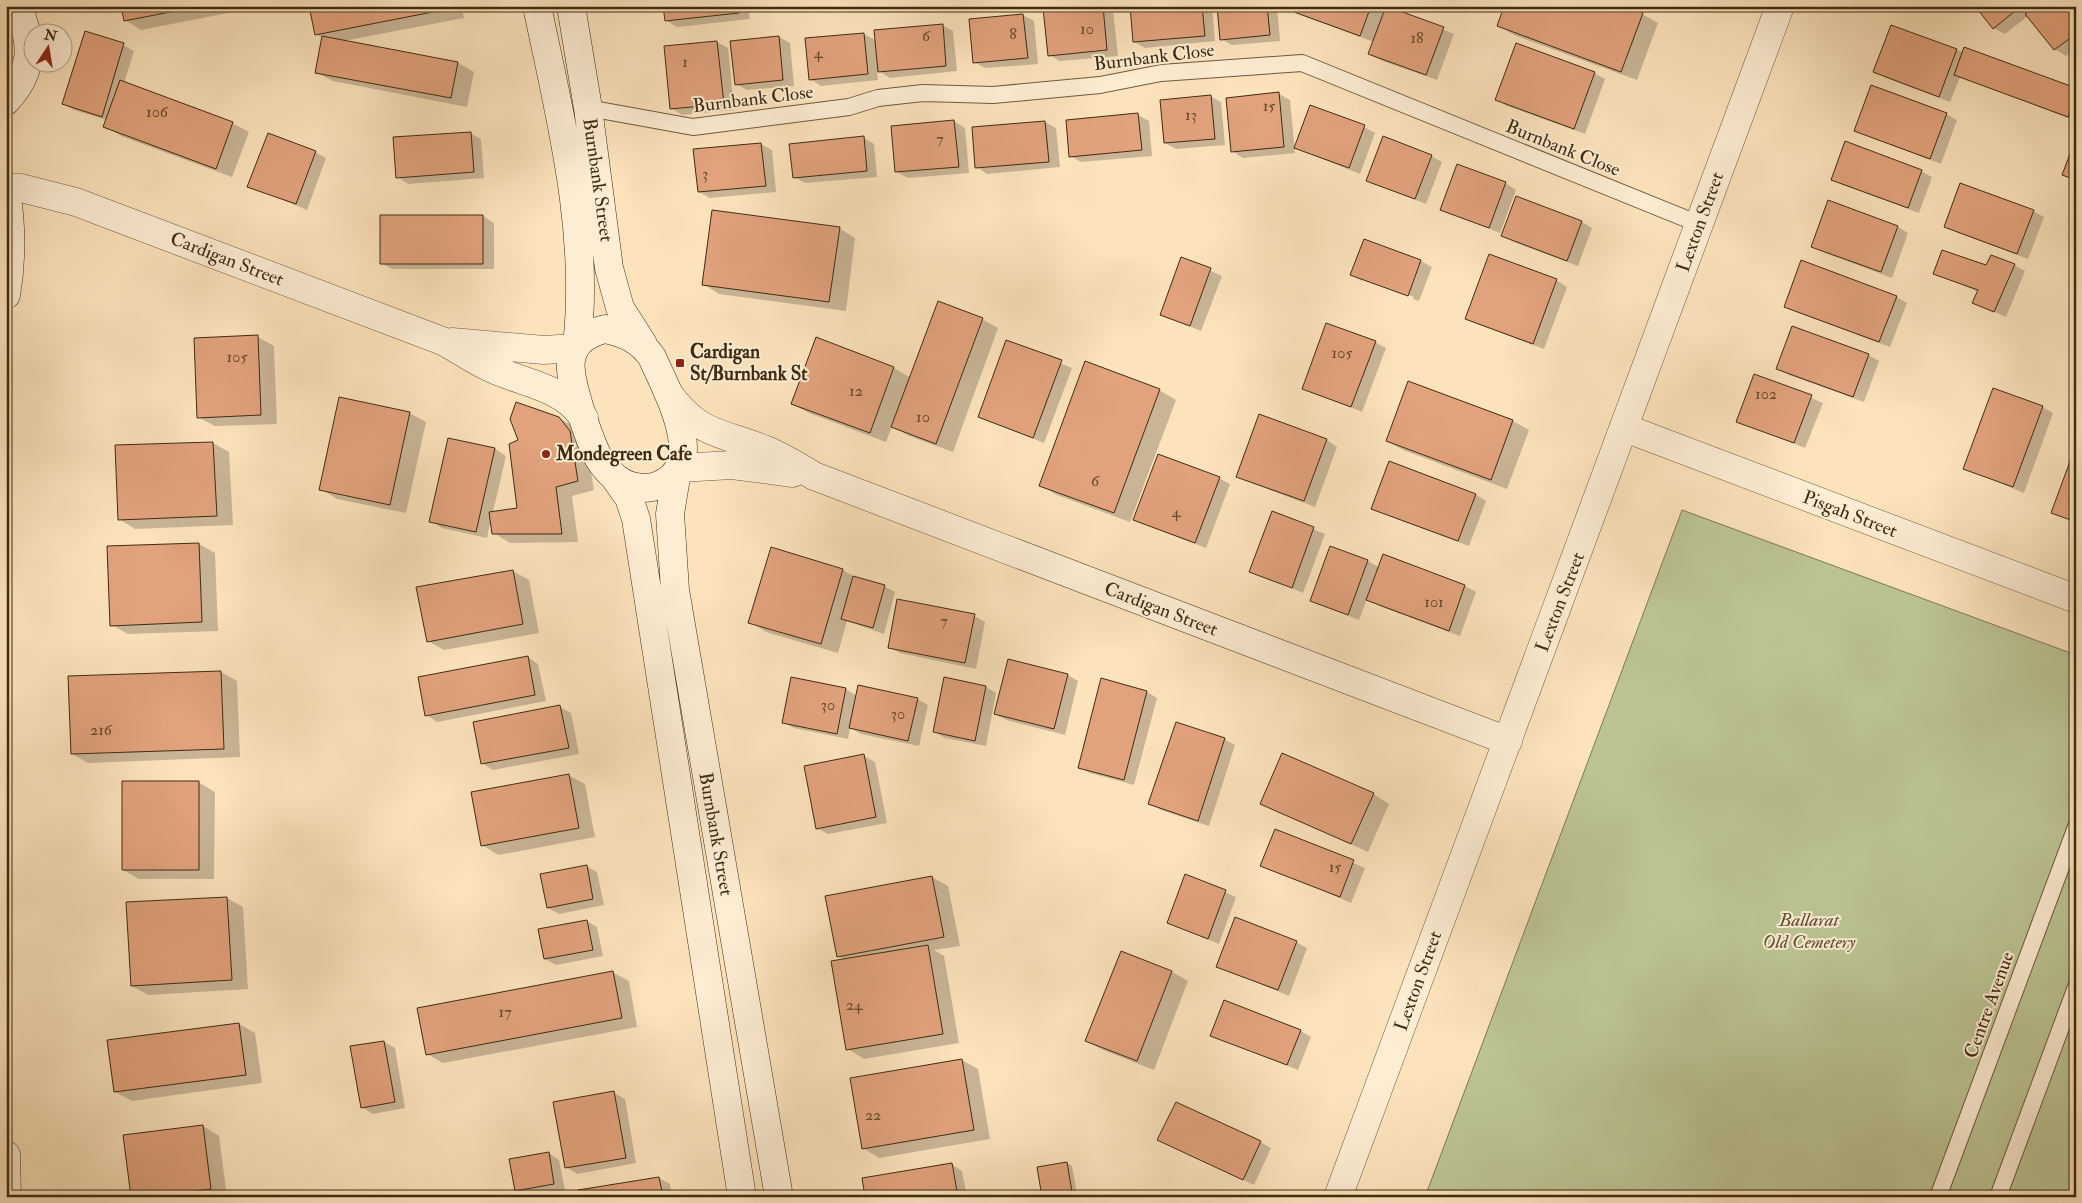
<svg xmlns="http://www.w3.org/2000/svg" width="2082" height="1203" font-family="'IM FELL Double Pica',serif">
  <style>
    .green { fill: #bcc493; stroke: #7d7852 }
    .shadow { fill: #0003 }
    .building { fill: #e1a27d; stroke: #3e2c11 }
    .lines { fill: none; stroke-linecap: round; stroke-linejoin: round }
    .lane-casing { stroke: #6e5a3c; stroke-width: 18 }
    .street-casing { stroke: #6e5a3c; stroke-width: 29 }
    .secondary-casing { stroke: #3e2c11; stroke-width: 29 }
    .lane { stroke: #fdedd3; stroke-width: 16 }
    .street { stroke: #fdedd3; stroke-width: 28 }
    .secondary { stroke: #fdedd3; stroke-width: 28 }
    .poi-dot { fill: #8f2418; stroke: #fdedd3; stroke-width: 2 }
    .labels { text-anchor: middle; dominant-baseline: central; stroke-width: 4; stroke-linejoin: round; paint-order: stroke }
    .number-label { font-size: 16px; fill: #674a2c }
    .street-label { font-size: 19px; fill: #3e2c11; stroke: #fdedd3 }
    .poi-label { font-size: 19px; font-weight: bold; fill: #3e2c11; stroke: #fdedd3; text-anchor: start }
    .park-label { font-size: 19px; font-style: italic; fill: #5e5232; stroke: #fdedd3 }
  </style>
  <rect width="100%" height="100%" fill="#fce3bc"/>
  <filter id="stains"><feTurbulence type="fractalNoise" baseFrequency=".004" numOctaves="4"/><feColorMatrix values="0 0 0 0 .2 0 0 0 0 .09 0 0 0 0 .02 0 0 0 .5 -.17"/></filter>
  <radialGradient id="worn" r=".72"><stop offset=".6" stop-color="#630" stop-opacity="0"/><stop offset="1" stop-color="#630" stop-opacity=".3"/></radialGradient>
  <!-- green -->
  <path class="green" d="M1682 510 2076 655V1197H1425Z"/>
  <!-- shadow -->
  <path class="shadow" d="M122 6H258V7L141 30 125 20Z
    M310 6H461L464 18 343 41 458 63 474 72 467 107 333 81 316 72 323 38 316 34Z
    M665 6H748L750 19 677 27 667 21Z
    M1081 6H1106L1113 11 1118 56 1060 61 1049 55Z
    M1131 6H1212L1215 41 1145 48 1134 42Z
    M1218 6H1277L1280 41 1232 45 1221 39Z
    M1297 6H1385L1454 34 1437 80 1380 60 1369 54 1374 42 1306 17 1295 11Z
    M1977 6H2076V48L2066 56 2055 49 2028 16 2005 34 1994 28Z
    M1642 14 1658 23 1637 80 1514 35 1498 25Z
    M1023 15 1034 21 1038 64 985 68 974 62Z
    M942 25 953 31 957 71 890 78 877 70 878 80 821 86 810 79 864 34 877 41Z
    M779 37 790 43 794 86 747 90 736 84Z
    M717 42 728 48 734 110 682 115 671 108 665 47Z
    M123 45 134 51 124 83 232 123 249 132 232 177 121 136 105 126 107 120 74 110 64 104Z
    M1956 50 2076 89V121L1960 77 1950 102 1886 78 1875 72Z
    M1594 73 1605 79 1585 134 1507 106 1497 100Z
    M1279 94 1290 100 1295 153 1243 158 1232 151Z
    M1210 96 1221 102 1225 145 1176 149 1165 143Z
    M1946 114 1957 120 1941 164 1867 136 1856 130Z
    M1138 115 1149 121 1152 156 1081 162 1070 156Z
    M954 121 965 128 969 173 908 178 897 172Z
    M1045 122 1056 128 1060 167 987 174 977 167Z
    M1364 127 1375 133 1360 174 1295 148Z
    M470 133 481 139 484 178 408 184 398 177Z
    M864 138 874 144 877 177 805 183 794 177Z
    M761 144 772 150 776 192 710 198 699 192Z
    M315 152 326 158 307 210 249 186Z
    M1431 156 1442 162 1426 204 1367 181Z
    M1921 171 1932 177 1919 213 1844 185 1833 179Z
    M1505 183 1516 190 1500 233 1441 209Z
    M1516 198 1582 222 1592 228 1578 266 1514 242 1503 236Z
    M2033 211 2044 217 2028 259 1956 232 1945 226Z
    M483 216 494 223V269H392L381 263Z
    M1898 227 1908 233 1892 278 1823 252 1812 246Z
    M839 228 855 238 846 311 719 294 703 284Z
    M1365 240 1421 261 1432 267 1419 301 1413 299 1414 297 1362 278V281L1352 275Z
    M1182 258 1222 276 1201 331 1161 315Z
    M2014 265 2025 271 2006 317 1973 303 1979 292 1935 274Z
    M1556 280 1567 287 1544 349 1477 324 1467 318Z
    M1896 297 1907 303 1890 347 1796 312 1785 306Z
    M982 319 998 328 953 452 909 436 892 426 886 442 809 413 792 404 816 339 894 368 911 378Z
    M258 337 274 346 277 424 215 426 198 417Z
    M1007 342 1072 368 1044 443 979 417Z
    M1375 342 1386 348 1362 412 1303 388Z
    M1868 355 1879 361 1864 402 1789 375 1778 368Z
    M1755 375 1823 403 1805 448 1738 421Z
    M1409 382 1513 421 1529 430 1507 489 1403 450 1387 441Z
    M1159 390 1176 400 1130 522 1057 495 1041 485Z
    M2042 407 2053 413 2024 493 1964 468Z
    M409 413 426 422 406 513 337 499 321 489Z
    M559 418 576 428 586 441 594 490 572 496 578 542 510 543 494 533 491 519 487 538 442 528 431 521 449 439 495 449 506 456 493 512 518 509Z
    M1327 440 1337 447 1315 507 1249 482 1238 476Z
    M213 443 229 452 233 525 135 529 119 519 116 447Z
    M2076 449V523L2052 512Z
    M1389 463 1476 495 1486 501 1469 546 1384 514 1373 508Z
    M1219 478 1230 484 1206 548 1146 525 1135 519Z
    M1272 512 1325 534 1303 593 1251 571Z
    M199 544 215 553 218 631 128 634 112 625Z
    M1384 556 1465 586 1476 592 1460 636 1379 606 1367 599 1359 620 1311 601 1368 561 1380 568Z
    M843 570 858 579 884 586 895 592 884 634 847 621 838 653 766 632 750 622Z
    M513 571 529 580 539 633 444 650 428 641Z
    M974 616 985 622 976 669 900 653 889 647Z
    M528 657 538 664 546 701 437 722 427 715Z
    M221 672 237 681 240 757 88 763 72 754 69 677Z
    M1068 675 1078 681 1065 735 1006 720 995 714Z
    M986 687 996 693 986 746 945 738 935 732Z
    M846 689 857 696 917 699 928 705 919 746 861 734 850 728 848 739 794 728 783 722Z
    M1147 692 1157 698 1134 785 1090 773 1079 767Z
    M560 707 571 713 579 754 493 770 482 763Z
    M1224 739 1235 745 1209 826 1161 810 1150 804Z
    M864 756 875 762 887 823 828 834 817 828Z
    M568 775 585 784 595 837 498 855 482 845Z
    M198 782 215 792 214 879H139L123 870Z
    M1373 794 1389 804 1368 852 1262 804Z
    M1275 831 1365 868 1351 903 1262 865Z
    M586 866 597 872 604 905 559 914 548 908Z
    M1186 876 1236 897 1219 944 1168 923Z
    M932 877 948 886 960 946 934 950 944 956 959 1043 864 1059 848 1049 845 960 838 956Z
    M227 898 243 907 248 989 148 995 132 986Z
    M587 921 597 927 603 956 556 965 545 959Z
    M1296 942 1307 948 1289 996 1217 966Z
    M1121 952 1172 972 1188 981 1154 1070 1103 1050 1086 1041Z
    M612 972 629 981 637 1027 443 1063 427 1054Z
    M239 1024 255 1033 262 1083 132 1101 115 1092Z
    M1301 1031 1311 1037 1298 1070 1212 1035Z
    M384 1042 395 1048 405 1108 373 1114 362 1107Z
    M962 1060 978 1069 990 1139 879 1158 863 1148Z
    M614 1093 625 1099 636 1163 577 1174 566 1167Z
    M203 1126 219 1136 227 1197H132Z
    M1159 1140 1260 1142 1271 1148 1254 1185Z
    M549 1153 559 1160 565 1190 527 1196 516 1190Z
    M1067 1163 1072 1166 1077 1194 1069 1196 1071 1197 1043 1196Z
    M951 1164 962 1171 967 1197H867Z
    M659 1178 670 1184 672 1197H580Z"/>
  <!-- building -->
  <path class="building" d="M121 6H201L124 21Z
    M309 6H447L448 9 315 35Z
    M663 6H738L739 13 665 21Z
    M1066 6H1103L1107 50 1048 56 1043 8Z
    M1130 6H1202L1205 36 1133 42Z
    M1217 6H1267L1270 35 1220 40Z
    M1296 6H1371L1360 36 1294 12Z
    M1386 6 1444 27 1426 75 1368 54Z
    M1504 6H1625L1643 13 1621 72 1497 26Z
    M1975 6H2021L1993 29Z
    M2036 6H2076V34L2054 50 2025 14Z
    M1023 14 1028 58 973 63 969 19Z
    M943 24 946 66 878 72 874 30Z
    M1891 25 1957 49 1939 97 1873 72Z
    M85 31 124 43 102 117 62 104Z
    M864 33 868 74 809 80 805 38Z
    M322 36 458 62 451 98 315 73Z
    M779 36 783 80 735 85 730 41Z
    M717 41 724 104 670 109 664 46Z
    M1516 43 1595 72 1574 129 1495 100Z
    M1964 47 2076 88V96L2068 117 1954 75Z
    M120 80 233 122 216 169 103 127Z
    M1871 85 1947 113 1930 159 1854 131Z
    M1279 92 1284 147 1231 152 1226 98Z
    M1211 95 1215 139 1164 143 1160 100Z
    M1310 105 1365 125 1349 168 1294 148Z
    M1138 113 1142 150 1069 157 1066 120Z
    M954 120 959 167 895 172 891 126Z
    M1045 121 1049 162 975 168 972 127Z
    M471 132 474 172 396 178 393 137Z
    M268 133 316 151 296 204 247 187Z
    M864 136 867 171 793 178 789 144Z
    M1383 136 1432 155 1415 199 1366 181Z
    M2076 138V180L2062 175Z
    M1845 141 1922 170 1908 208 1831 180Z
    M761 143 766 186 698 192 693 149Z
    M1457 164 1506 182 1489 228 1440 210Z
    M1960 183 2034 210 2017 254 1944 227Z
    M1516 196 1582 221 1567 261 1501 236Z
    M1828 200 1898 226 1881 272 1811 247Z
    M712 210 840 227 829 302 702 285Z
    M380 215H483V264H380Z
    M1364 239 1421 260 1408 296 1350 275Z
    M1942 250 1986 265 1991 255 2015 264 1994 312 1972 303 1978 290 1933 274Z
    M1489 254 1557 279 1533 344 1465 319Z
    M1181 257 1211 268 1190 326 1160 315Z
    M1801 260 1897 296 1879 342 1784 307Z
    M938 301 983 318 936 444 891 427Z
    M1326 323 1376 341 1351 407 1302 389Z
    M1792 326 1869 354 1853 397 1776 369Z
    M258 335 261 415 197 418 194 338Z
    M816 337 894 367 870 433 791 404Z
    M1006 340 1062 360 1033 438 978 417Z
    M1085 361 1160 389 1114 513 1039 486Z
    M1754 374 1812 395 1794 443 1736 422Z
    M1408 381 1513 420 1491 480 1386 441Z
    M1993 388 2043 406 2013 487 1963 469Z
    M339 397 410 412 390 505 319 490Z
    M516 402 559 417 570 431 578 481 556 487 562 534H492L489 512 517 508 509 444 518 440 510 419Z
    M1259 414 1327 439 1304 501 1236 477Z
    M448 438 495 448 476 532 429 522Z
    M213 442 217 516 118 520 115 445Z
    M2076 445V522L2051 513Z
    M1158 454 1220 477 1195 543 1133 520Z
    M1389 461 1476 494 1458 541 1371 509Z
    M1272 511 1314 527 1292 588 1249 572Z
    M199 543 202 622 110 626 107 546Z
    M1330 546 1368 560 1348 615 1310 601Z
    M771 547 843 569 821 644 748 623Z
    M1383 554 1465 585 1449 631 1366 600Z
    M513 570 523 624 427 642 416 587Z
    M853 576 885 585 873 628 841 619Z
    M897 599 975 614 965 663 888 648Z
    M528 656 535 695 425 716 418 677Z
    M1008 659 1068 674 1054 729 994 714Z
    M221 671 224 749 71 754 68 676Z
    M791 677 846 688 837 734 782 723Z
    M944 677 986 686 975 741 933 732Z
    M1101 678 1147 691 1124 780 1078 768Z
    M858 685 918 698 908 741 849 728Z
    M560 705 569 748 481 764 473 722Z
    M1176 722 1225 738 1198 821 1148 804Z
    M1282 753 1374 793 1351 844 1260 804Z
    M864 754 876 817 816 829 804 766Z
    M569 774 579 828 481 846 471 792Z
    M122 781H199V870H122Z
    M1275 829 1354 860 1340 897 1260 866Z
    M587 865 593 899 547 908 540 874Z
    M1185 874 1226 890 1208 939 1167 923Z
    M932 876 944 937 837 957 825 896Z
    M227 897 232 980 131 986 126 902Z
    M1235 917 1297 941 1278 990 1216 967Z
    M587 920 593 950 544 959 538 929Z
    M928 945 943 1034 846 1050 831 961Z
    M1121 951 1172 971 1137 1061 1085 1041Z
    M613 971 622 1018 426 1055 417 1008Z
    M1224 1000 1301 1030 1287 1065 1210 1036Z
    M239 1023 246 1075 114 1092 107 1040Z
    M384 1041 395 1102 361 1108 350 1046Z
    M962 1059 974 1130 862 1149 850 1078Z
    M614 1091 626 1158 565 1168 553 1102Z
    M1176 1102 1261 1141 1243 1180 1157 1140Z
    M203 1125 211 1189 151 1197H131L123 1135Z
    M549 1152 554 1184 515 1191 509 1159Z
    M1067 1162 1072 1192 1042 1197 1037 1167Z
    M952 1163 958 1197H865L862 1178Z
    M659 1177 663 1197H579L578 1190Z"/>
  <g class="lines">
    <!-- lane casing -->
    <g class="lane-casing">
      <path id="lane" d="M588 108 693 127 849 107 878 98 923 93 993 95 1100 85 1161 73 1302 63 1699 224
        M1938 1197 2076 827
        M1998 1197 2076 987"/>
    </g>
    <!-- street casing -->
    <g class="street-casing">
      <path id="street" d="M6 188H21L76 202 445 342C461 351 476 362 493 369 526 384 561 386 584 418
        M452 342 544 350 575 348
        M668 393C699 436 722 432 766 450 783 457 799 467 814 476L1508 741
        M1625 428 2076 599
        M679 468 732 465 793 473
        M1338 1197 1780 6"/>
    </g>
    <!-- secondary casing -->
    <g class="secondary-casing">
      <path id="secondary" d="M537 6C560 117 590 231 577 345
        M571 6 588 108 609 268 620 308 643 344
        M6 101C34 71 34 42 17 6
        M6 191C12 227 12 260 6 295
        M605 329C625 333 640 340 652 357 666 390 710 465 659 485 645 491 627 487 616 478 609 473 600 462 597 455 588 435 568 380 571 360 573 342 589 333 605 329Z
        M677 471 670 514 675 590 779 1197
        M615 478 629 498 636 519 742 1197
        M6 1155 7 1197"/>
    </g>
    <!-- lane -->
    <use href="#lane" class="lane"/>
    <!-- street -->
    <use href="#street" class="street"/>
    <!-- secondary -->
    <use href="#secondary" class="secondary"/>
  </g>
  <!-- markers -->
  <g class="poi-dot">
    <rect x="675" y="358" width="10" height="10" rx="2.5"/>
    <circle cx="546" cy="454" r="5"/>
  </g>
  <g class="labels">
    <!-- number labels -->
    <g class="number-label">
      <text x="1087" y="29">10</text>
      <text x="1013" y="34">8</text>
      <text x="926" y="36">6</text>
      <text x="1417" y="38">18</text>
      <text x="818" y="53">4</text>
      <text x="685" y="62">1</text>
      <text x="1269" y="106">15</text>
      <text x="157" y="112">106</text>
      <text x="1191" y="115">13</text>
      <text x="940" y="139">7</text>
      <text x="705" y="174">3</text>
      <text x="1342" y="353">105</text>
      <text x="237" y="357">105</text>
      <text x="856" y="391">12</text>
      <text x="1766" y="394">102</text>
      <text x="923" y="417">10</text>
      <text x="1095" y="481">6</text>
      <text x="1176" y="512">4</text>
      <text x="1434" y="602">101</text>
      <text x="944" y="621">7</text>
      <text x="828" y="705">30</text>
      <text x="898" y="714">30</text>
      <text x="101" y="730">216</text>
      <text x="1335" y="867">15</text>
      <text x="854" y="1005">24</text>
      <text x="505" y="1012">17</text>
      <text x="873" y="1115">22</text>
    </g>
    <!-- street labels -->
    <g class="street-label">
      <text transform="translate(1154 57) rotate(-7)">Burnbank Close</text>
      <text transform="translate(753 99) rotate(-7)">Burnbank Close</text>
      <text transform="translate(1563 148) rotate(22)">Burnbank Close</text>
      <text transform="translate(598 180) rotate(82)">Burnbank Street</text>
      <text transform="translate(1700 222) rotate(-70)">Lexton Street</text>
      <text transform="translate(227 259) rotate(21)">Cardigan Street</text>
      <text transform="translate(1850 514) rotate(21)">Pisgah Street</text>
      <text transform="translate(1560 602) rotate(-69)">Lexton Street</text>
      <text transform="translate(1161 609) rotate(21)">Cardigan Street</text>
      <text transform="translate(716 834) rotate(80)">Burnbank Street</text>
      <text transform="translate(1418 981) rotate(-70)">Lexton Street</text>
      <text transform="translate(1989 1005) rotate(-70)">Centre Avenue</text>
    </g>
    <!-- poi labels -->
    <g class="poi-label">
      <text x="690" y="352">Cardigan<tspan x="690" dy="22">St/Burnbank St</tspan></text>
      <text x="556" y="454">Mondegreen Cafe</text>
    </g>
    <!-- park labels -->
    <g class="park-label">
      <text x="1809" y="920">Ballarat<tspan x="1809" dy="22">Old Cemetery</tspan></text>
    </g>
  </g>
  <!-- margin -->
  <rect width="2082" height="1203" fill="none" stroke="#fce3bc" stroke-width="25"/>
  <rect x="8" y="8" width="2067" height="1188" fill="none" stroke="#3e2c11" stroke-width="2.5"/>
  <rect x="12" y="12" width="2057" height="1178" fill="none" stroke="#3e2c11"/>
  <!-- north arrow -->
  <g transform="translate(48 48) rotate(12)"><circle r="24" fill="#fdedd3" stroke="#b1a085"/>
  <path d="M0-4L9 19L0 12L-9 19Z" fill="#8f2418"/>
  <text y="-8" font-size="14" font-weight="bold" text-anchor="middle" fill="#3e2c11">N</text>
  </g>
  <rect width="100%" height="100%" filter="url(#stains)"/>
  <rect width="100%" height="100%" fill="url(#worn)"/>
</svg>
